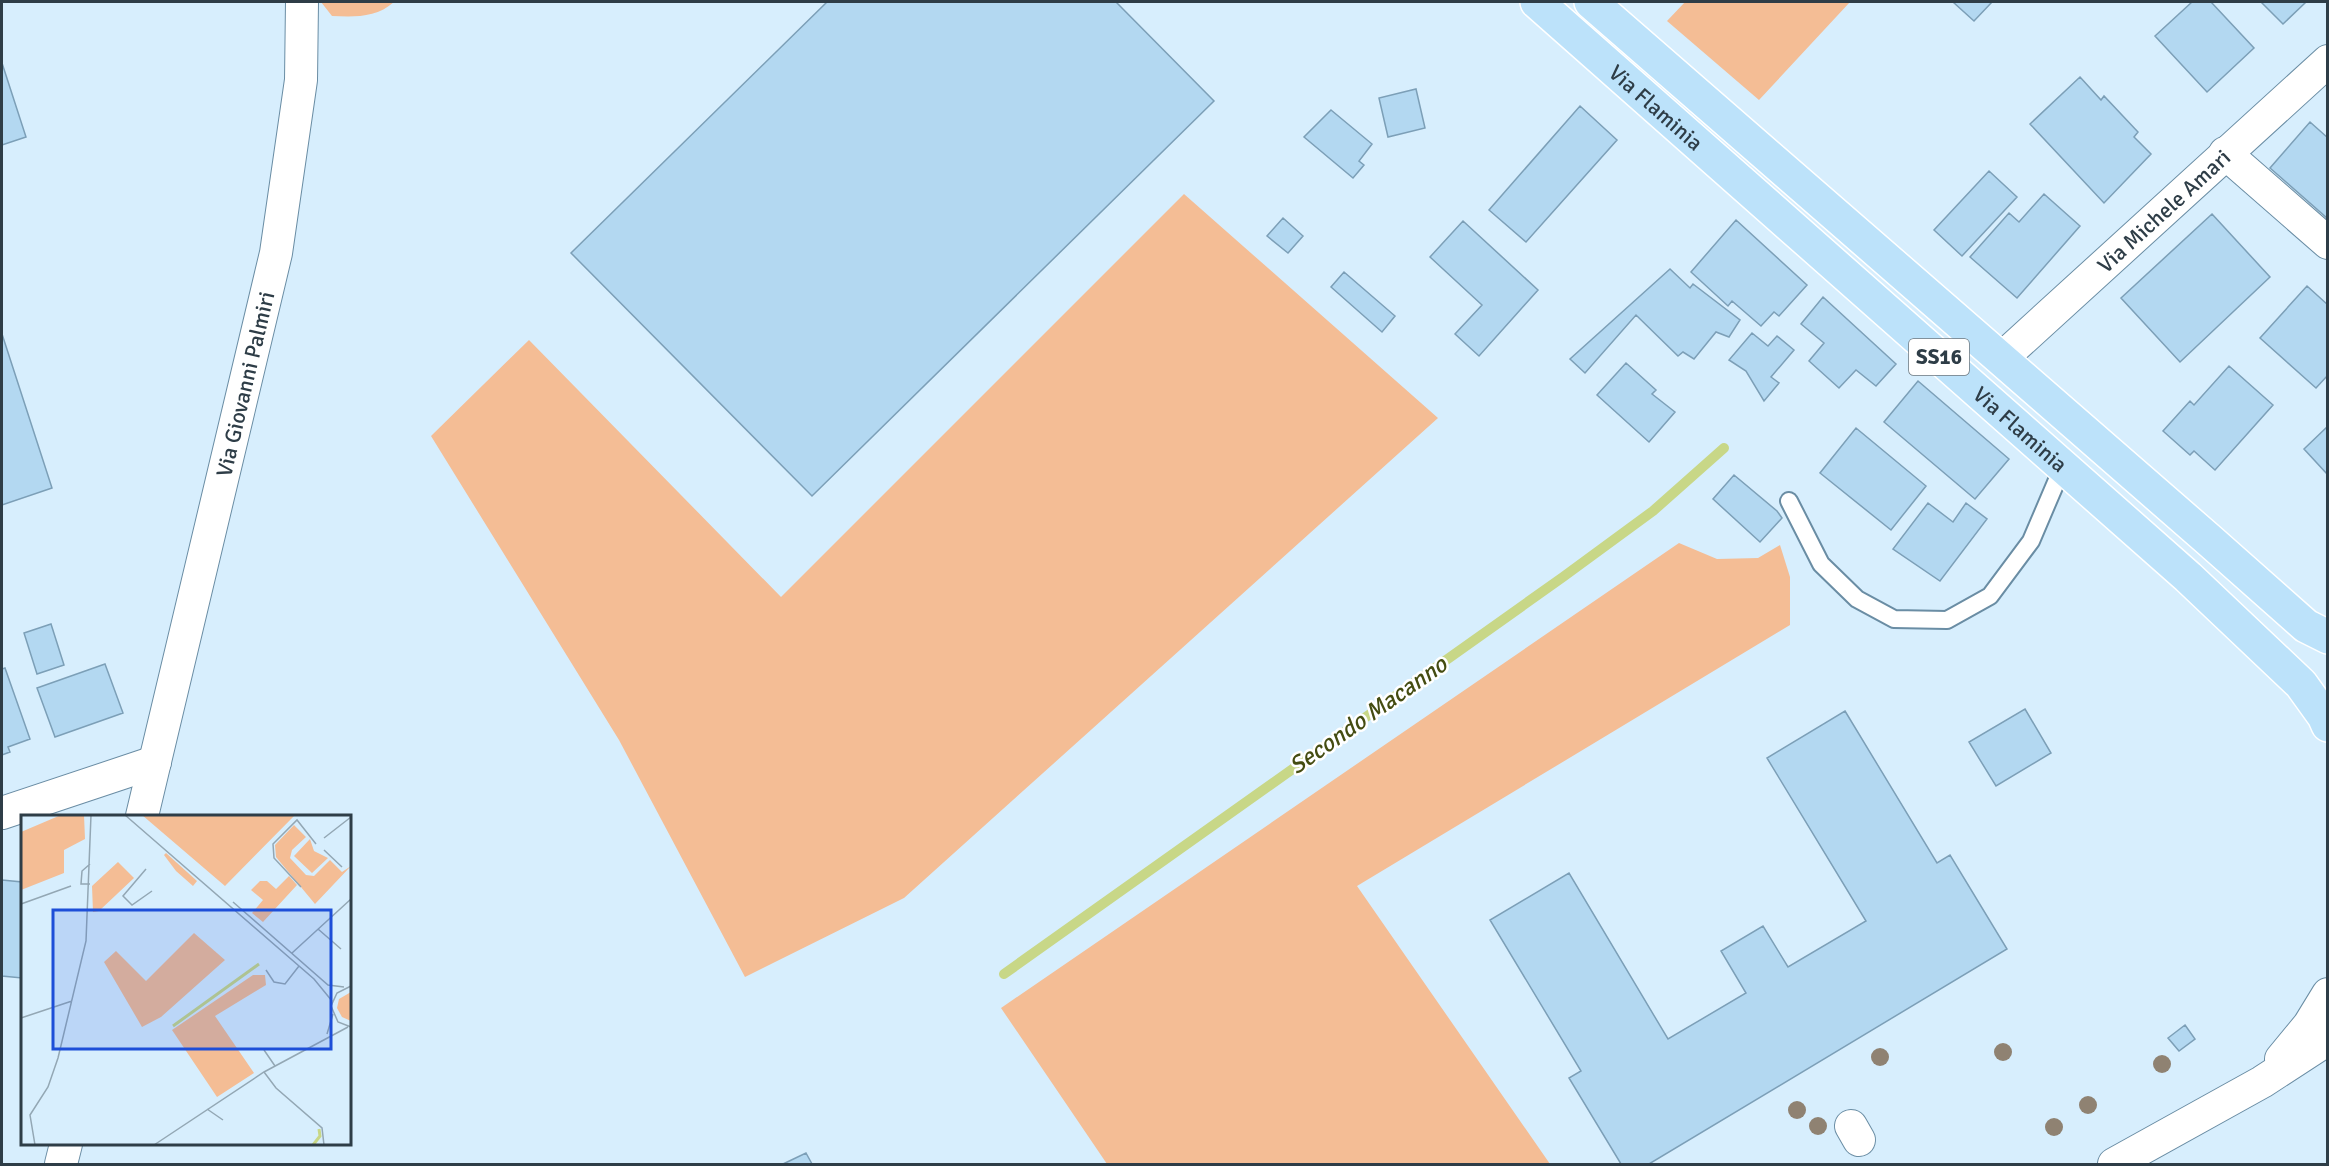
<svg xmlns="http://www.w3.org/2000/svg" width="2329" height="1166" font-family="Signika,sans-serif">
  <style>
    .green { fill: #f4bd95 }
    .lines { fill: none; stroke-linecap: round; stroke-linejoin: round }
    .stream { stroke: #c8d787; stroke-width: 10 }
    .building { fill: #b3d8f1; stroke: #7c9fb7; stroke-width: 1.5 }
    .lane-casing { stroke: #6a8da4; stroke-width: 20 }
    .street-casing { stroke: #6a8da4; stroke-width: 34 }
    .primary-casing { stroke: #fff; stroke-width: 36 }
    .lane { stroke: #fff; stroke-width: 16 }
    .street { stroke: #fff; stroke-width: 32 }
    .primary { stroke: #bce2fa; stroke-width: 33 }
    .tree { fill: #8f8272 }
    .labels { text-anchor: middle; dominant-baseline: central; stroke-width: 5; stroke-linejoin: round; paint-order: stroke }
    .shield { fill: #fff; stroke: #6d777e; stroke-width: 1.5 }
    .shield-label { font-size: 21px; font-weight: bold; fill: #2e3d47 }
    .street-label { font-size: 22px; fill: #2e3d47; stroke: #fff }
    .water-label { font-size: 24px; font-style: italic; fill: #444c11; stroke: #fff }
    .inset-river { fill: none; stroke: #c8d787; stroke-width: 3 }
    .inset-road { fill: none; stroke: #93a7b4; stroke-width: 1.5 }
    .view { fill: #1d4ed8; fill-opacity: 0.15; stroke: #1d4ed8; stroke-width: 3 }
    .inset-edge { fill: none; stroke: #2e3d47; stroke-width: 3 }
  </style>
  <rect width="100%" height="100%" fill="#d7eefd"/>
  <!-- green -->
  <path class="green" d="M321 2H394C376 18 354 17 332 16Z
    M1685 2H1850L1759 100 1667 21Z
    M1184 194 1438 418 904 898 745 977 619 740 431 436 529 340 781 597Z
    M1679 543 1717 559 1758 558 1780 545 1790 577V625L1357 886 1550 1164H1107L1001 1008Z"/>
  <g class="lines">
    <!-- stream -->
    <path class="stream" d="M1004 974 1563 577 1653 511 1724 448"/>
  </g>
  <!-- building -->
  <path class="building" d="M827 2H1116L1214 101 812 496 571 253Z
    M1953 2H1992L1974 21Z
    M2192 2H2211L2254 48 2207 92 2155 36Z
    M2261 2H2306L2283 24Z
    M2 63 26 137 2 145Z
    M2080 77 2101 100 2104 96 2138 132 2134 137 2151 154 2104 203 2030 124Z
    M1416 89 1425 128 1388 137 1379 98Z
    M1580 106 1617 140 1526 242 1489 210Z
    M1331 110 1372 144 1359 161 1364 165 1353 178 1304 137Z
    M2310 122 2328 138 2327 218 2270 168Z
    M1989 171 2017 197 1962 256 1934 230Z
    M2044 194 2080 226 2017 298 1970 257 2009 213 2019 222Z
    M2212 214 2270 277 2180 362 2121 298Z
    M1283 218 1303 236 1288 253 1267 236Z
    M1736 220 1807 285 1779 316 1774 312 1761 326 1732 301 1728 306 1691 272Z
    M1463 221 1538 290 1479 356 1455 334 1482 305 1430 257Z
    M1670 269 1690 288 1693 284 1740 320 1729 337 1716 332 1694 359 1683 352 1678 356 1636 315 1585 373 1570 359Z
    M1344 272 1395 316 1382 332 1331 287Z
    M2307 286 2328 305V375L2316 388 2260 338Z
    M1823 297 1896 364 1876 386 1856 370 1839 388 1809 361 1824 343 1801 324Z
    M1752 333 1768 346 1777 336 1794 350 1771 377 1779 383 1764 401 1746 371 1729 360Z
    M2 334 52 488 2 505Z
    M1626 363 1656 390 1652 394 1675 412 1649 442 1597 395Z
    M2229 366 2273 405 2215 470 2194 451 2190 455 2163 431 2190 401 2194 405Z
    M1918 381 2009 459 1975 499 1884 422Z
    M2328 426V475L2304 449Z
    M1856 428 1926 486 1891 530 1820 473Z
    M1734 475 1777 511 1782 518 1760 542 1713 499Z
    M1928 503 1953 522 1966 503 1987 519 1940 581 1893 549Z
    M51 624 64 665 37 674 24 633Z
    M105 664 123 713 55 737 37 688Z
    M5 668 30 739 8 747 10 752 2 755V669Z
    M2025 709 2051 753 1996 786 1969 742Z
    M1845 711 1937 863 1950 855 2007 949 1649 1164H1621L1569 1078 1581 1071 1490 920 1569 873 1668 1039 1746 993 1721 951 1763 926 1788 967 1866 921 1767 758Z
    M2 880 22 882V978L2 976Z
    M2185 1025 2195 1039 2179 1051 2168 1038Z
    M806 1153 812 1164H783Z"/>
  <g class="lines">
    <!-- lane casing -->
    <g class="lane-casing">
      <path id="lane" d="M1789 501 1821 564 1857 599 1894 619 1947 620 1990 596 2031 541 2063 466"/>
    </g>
    <!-- street casing -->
    <g class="street-casing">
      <g id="street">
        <path d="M2225 153 2328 243"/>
        <path id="s1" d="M2001 359 2328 61"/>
        <path d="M2 813 155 762"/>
        <path id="s2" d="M142 816 276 253 301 80 302 2"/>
        <path d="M2281 1059 2309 1025 2328 994"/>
        <path d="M1851 1126 1859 1140"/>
        <path d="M61 1164 66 1144"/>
        <path d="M2114 1164 2262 1082 2328 1039"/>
      </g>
    </g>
    <!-- primary casing -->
    <g class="primary-casing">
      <g id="primary">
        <path id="s3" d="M1537 2 2188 577 2301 684 2324 716 2328 725"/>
        <path d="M1591 2 2209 540 2306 626 2328 637"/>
      </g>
    </g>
    <!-- lane -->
    <use href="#lane" class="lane"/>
    <!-- street -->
    <use href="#street" class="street"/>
    <!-- primary -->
    <use href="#primary" class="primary"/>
  </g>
  <!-- trees -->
  <g class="tree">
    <circle cx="2003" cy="1052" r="9"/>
    <circle cx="1880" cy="1057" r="9"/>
    <circle cx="2162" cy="1064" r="9"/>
    <circle cx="2088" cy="1105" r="9"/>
    <circle cx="1797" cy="1110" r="9"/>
    <circle cx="1818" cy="1126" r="9"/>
    <circle cx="2054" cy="1127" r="9"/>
  </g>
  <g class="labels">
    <!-- shield labels -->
    <rect class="shield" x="1909" y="339" width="60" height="36" rx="4.5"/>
    <g class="shield-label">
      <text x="1939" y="357">SS16</text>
    </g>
    <!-- street labels -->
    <g class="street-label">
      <text stroke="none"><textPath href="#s3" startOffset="159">Via Flaminia</textPath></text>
      <text stroke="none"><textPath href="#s1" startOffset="220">Via Michele Amari</textPath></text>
      <text stroke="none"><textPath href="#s2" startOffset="444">Via Giovanni Palmiri</textPath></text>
      <text stroke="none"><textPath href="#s3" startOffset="645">Via Flaminia</textPath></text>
    </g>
    <!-- water labels -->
    <g class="water-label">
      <text transform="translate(1368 715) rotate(-35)">Secondo Macanno</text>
    </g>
  </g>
  <!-- overview -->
  <g transform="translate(21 815)">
    <rect width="330" height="330" fill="#d7eefd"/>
    <path d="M40 0H63L64 24 43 35V58L0 75V17ZM121 0H274L204 71ZM273 10 285 22 271 35 269 43 285 60 293 61 309 45 321 57 330 51 294 89 255 42 254 30ZM289 24 293 36 307 43 291 58 273 41ZM145 38 176 66 172 71 155 56 143 40ZM97 47 113 63 78 96 72 97 71 71ZM268 61 276 70 242 107 231 98 242 85 230 75 239 66H246L255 74ZM173 118 204 145 140 202 121 212 83 147 95 136 125 166ZM232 160H244L245 170 194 201 233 258 196 282 151 215ZM330 177V206L321 202 316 193 318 184Z" fill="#f4bd95"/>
    <path class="inset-river" d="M152 211 238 149M292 330 299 321 298 314"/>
    <path class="inset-road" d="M104 0 293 164 311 186M303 23 330 2M303 35 321 52M125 54 102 81 111 90 131 76M69 69H60L61 56 69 49M280 72 253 43 252 29 276 5 295 29M212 87 307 170 323 172M0 89 50 71M297 114 320 134M271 138 330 84M245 155 253 167 264 169 278 151M330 171 316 178 310 191 317 207 330 212M0 203 51 186M306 219 312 199M243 235 254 251M243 257 255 273 301 313 303 330M186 294 202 305M14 330 9 300 27 272 37 243 65 126 70 0M133 330 243 257 327 212"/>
    <path class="view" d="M32 95H310V234H32Z"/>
    <rect width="330" height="330" class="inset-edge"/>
  </g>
  <!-- border -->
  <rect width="2329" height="1166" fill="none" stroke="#2e3d47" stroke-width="6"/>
</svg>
